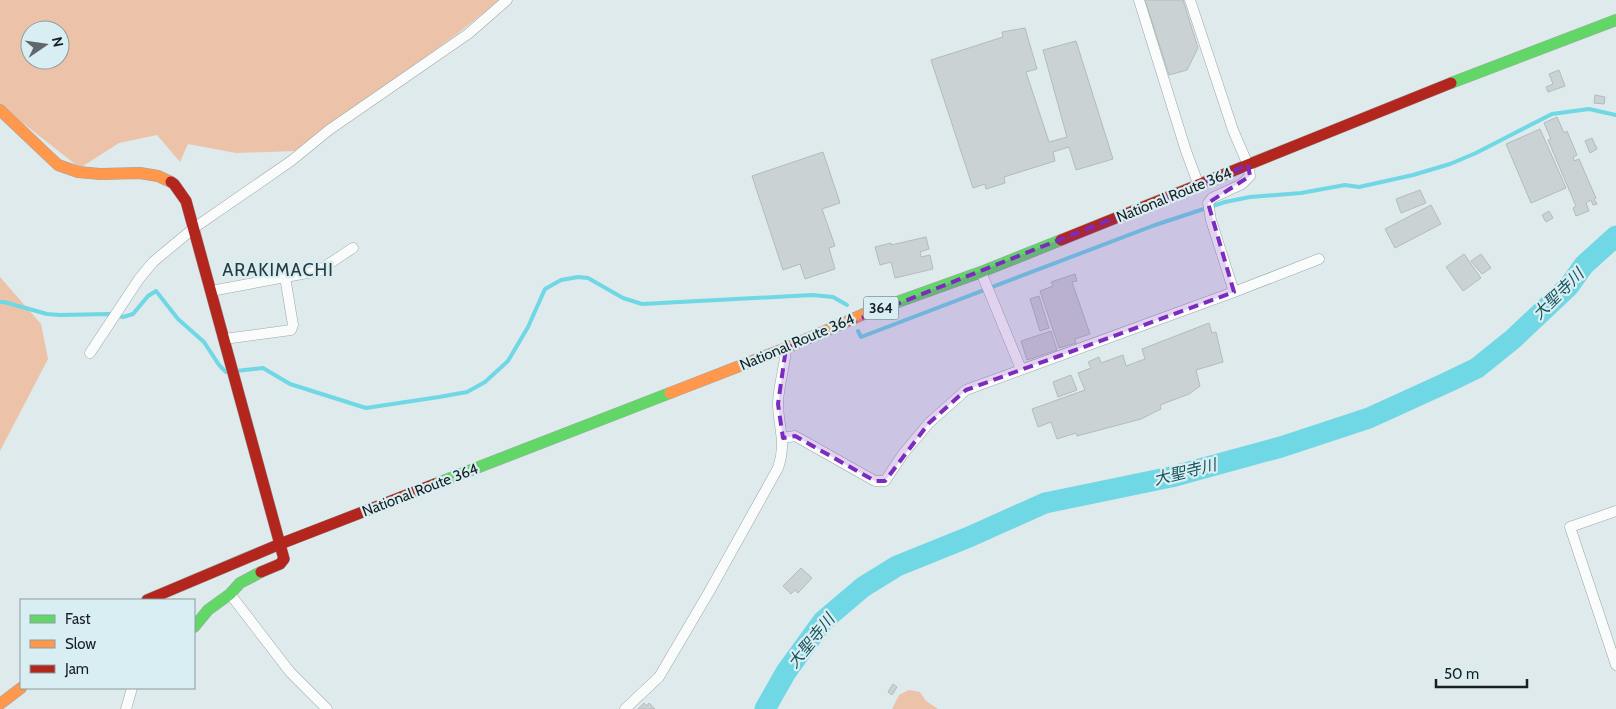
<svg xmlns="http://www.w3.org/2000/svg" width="1616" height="709" font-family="Cabin,'Noto Sans JP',sans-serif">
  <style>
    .forest { fill: #ecc3a8; fill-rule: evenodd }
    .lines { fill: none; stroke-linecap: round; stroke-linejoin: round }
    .stream { stroke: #70d7e4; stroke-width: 4 }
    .river { stroke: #70d7e4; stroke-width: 21 }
    .building { fill: #cad2d4; stroke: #b2bbbd }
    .street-casing { stroke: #9ea6a8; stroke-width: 11 }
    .fast-casing { stroke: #9ea6a8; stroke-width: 12 }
    .slow-casing { stroke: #9ea6a8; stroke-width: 12 }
    .jam-casing { stroke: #9ea6a8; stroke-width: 12 }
    .street { stroke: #fafcfc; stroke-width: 10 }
    .fast { stroke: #63d668; stroke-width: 11 }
    .slow { stroke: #ff974d; stroke-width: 11 }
    .jam { stroke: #b3261e; stroke-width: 11 }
    .marked { fill: #7b2cbf; fill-opacity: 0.2; stroke: #7b2cbf; stroke-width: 4; stroke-dasharray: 10 6; stroke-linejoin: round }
    .labels { text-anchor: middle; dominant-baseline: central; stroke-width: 4.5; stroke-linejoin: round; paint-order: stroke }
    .shield { fill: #d9eef2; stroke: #535e60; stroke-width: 1 }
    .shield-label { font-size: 14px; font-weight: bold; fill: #192022 }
    .street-label { font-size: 15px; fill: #192022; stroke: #d9eef2 }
    .water-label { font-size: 16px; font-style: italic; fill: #18535b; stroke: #d9eef2 }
    .quarter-label { font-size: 18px; letter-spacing: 1px; fill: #283a3d; stroke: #d9eef2 }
  </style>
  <rect width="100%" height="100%" fill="#dfeaec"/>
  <!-- forest -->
  <path class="forest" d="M0 0H500L457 34 296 151 236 153 188 144 180 162 157 135 119 143 80 168 0 105ZM30 30H60V60H30Z
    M0 277 41 324 48 359 0 451Z
    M909 690 920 692 926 701 938 709H892L899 695Z"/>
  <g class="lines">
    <!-- stream -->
    <path class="stream" d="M0 302H4L47 314 60 315 110 314 123 317 133 314 148 296 156 291 178 319 204 342 219 365 226 372H229
      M858 331 861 337 1155 225 1225 202 1250 197 1301 193 1345 185 1359 187 1413 175 1450 164 1476 153 1552 114 1589 109 1616 115
      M236 371 263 368 290 384 366 408 439 397 467 392 485 382 508 361 528 327 545 289 561 280 578 277 588 278 623 298 642 304 812 295 833 297 847 305"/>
    <!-- river -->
    <path class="river" d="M765 709 786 672 823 621 863 587 897 566 969 537 1045 503 1171 477 1281 447 1369 418 1448 382 1477 368 1513 339 1569 286 1584 265 1616 236"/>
  </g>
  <!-- building -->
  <path class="building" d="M1145 0H1183L1198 48 1187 70 1169 75Z
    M1025 28 1037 69 1026 72 1049 142 1067 137 1043 50 1076 41 1113 159 1076 170 1069 147 1053 152 1055 161 1004 177 1005 183 986 189 985 184 973 188 931 60 1003 37 1002 32Z
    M1559 70 1565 86 1548 92 1546 87 1553 84 1549 74Z
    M1595 95 1605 97 1604 104 1594 103Z
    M1557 117 1564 133 1567 131 1577 155 1573 157 1574 161 1579 159 1596 198 1594 199 1597 204 1593 205 1591 200 1586 203 1589 211 1576 216 1573 208 1576 206 1548 140 1551 139 1544 123Z
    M1540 129 1566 188 1531 203 1506 144Z
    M1592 138 1597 149 1590 153 1585 141Z
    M823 152 840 203 822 209 835 246 829 248 835 269 805 279 800 264 783 270 752 176Z
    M1420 190 1426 203 1401 213 1396 199Z
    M1431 205 1441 224 1395 248 1385 229Z
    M1549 211 1553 218 1546 222 1542 215Z
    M926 237 929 249 920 252 921 257 930 255 933 269 895 278 891 262 880 265 875 247 891 243V245Z
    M1464 254 1481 278 1463 291 1446 267Z
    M1481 254 1491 268 1482 274 1471 261Z
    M1075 274 1077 281 1072 282 1090 334 1075 339 1076 343 1059 348 1040 291 1053 286 1051 282Z
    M1039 296 1049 328 1040 331 1030 299Z
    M1209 323 1212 333 1216 332 1223 362 1196 370 1200 386 1189 394 1160 405 1161 409 1141 419 1077 436 1076 433 1057 439 1051 422 1038 427 1032 409 1085 390 1078 373 1091 368 1088 362 1099 357 1101 363 1123 355 1126 366 1145 359 1142 349Z
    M1051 331 1057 350 1027 360 1021 341Z
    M1071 375 1077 390 1058 397 1053 382Z
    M801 568 812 578 798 593 795 590 791 594 783 586Z
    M893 684 897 687 892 695 888 692Z
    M644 703 647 706 649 703 655 709H638Z"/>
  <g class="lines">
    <!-- street casing -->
    <g class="street-casing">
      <path id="street" d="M1139 0 1186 151 1199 186
        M1190 0 1233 130 1248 165 1250 176 1242 184 1212 198 1208 203 1211 220 1234 292
        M981 272 1021 369
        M211 291 318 271 353 248
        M224 339 291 330 293 325 285 277
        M90 353 139 279 153 262 194 228 291 161 329 130 468 34 507 0
        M783 438 795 436 875 481H885L903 454 929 423 966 390 1234 292 1319 259
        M1616 511 1570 527 1616 665
        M230 594 290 672 327 709
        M126 709 132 688
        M625 709 659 677 709 592 778 468C787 442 778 428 778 402 779 384 785 366 786 348"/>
    </g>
    <!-- fast casing -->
    <g class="fast-casing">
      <path id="fast" d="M1451 83 1616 20
        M864 314 981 272 1061 240
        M435 484 670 393
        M194 627 208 610 230 594 240 583 261 572"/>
    </g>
    <!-- slow casing -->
    <g class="slow-casing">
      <path id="slow" d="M0 110 58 165 78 172 100 174 140 173 158 176 171 182
        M670 393 786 348 864 314
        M0 704 21 688"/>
    </g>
    <!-- jam casing -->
    <g class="jam-casing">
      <path id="jam" d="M171 182 174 184 186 201 284 559 280 564 261 572
        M1061 240 1451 83
        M147 600 280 544 435 484"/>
    </g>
    <!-- street -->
    <use href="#street" class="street"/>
    <!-- fast -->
    <use href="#fast" class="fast"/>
    <!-- slow -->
    <use href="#slow" class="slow"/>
    <!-- jam -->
    <use href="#jam" class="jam"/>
  </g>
  <!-- marked area -->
  <path class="marked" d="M1248 165 1250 176 1208 203 1234 292 966 390 929 423 885 481H875L795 436 783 438 778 404 786 348Z"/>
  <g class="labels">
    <!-- shield labels -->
    <rect class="shield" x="863.5" y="296.5" width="35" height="23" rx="4"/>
    <g class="shield-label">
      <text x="881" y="308">364</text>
    </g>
    <!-- street labels -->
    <g class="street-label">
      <text transform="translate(1174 195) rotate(-22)">National Route 364</text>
      <text transform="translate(797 342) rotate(-23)">National Route 364</text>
      <text transform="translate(420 490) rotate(-21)">National Route 364</text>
    </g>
    <!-- water labels -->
    <g class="water-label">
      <text transform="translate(1558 294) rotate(-45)">大聖寺川</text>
      <text transform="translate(1185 472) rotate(-14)">大聖寺川</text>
      <text transform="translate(811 641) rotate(-51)">大聖寺川</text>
    </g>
    <!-- quarter labels -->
    <g class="quarter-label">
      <text x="278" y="270">ARAKIMACHI</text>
    </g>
  </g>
  <!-- legend -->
  <rect x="20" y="599" width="175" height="90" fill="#d9eef2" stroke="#8c9c9f"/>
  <rect x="30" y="615" width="25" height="8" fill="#63d668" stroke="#8c9c9f"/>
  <text x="65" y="624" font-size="15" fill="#192022">Fast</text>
  <rect x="30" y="640" width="25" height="8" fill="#ff974d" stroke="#8c9c9f"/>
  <text x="65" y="649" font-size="15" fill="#192022">Slow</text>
  <rect x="30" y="665" width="25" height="8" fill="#b3261e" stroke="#8c9c9f"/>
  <text x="65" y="674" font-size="15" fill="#192022">Jam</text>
  <!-- north arrow -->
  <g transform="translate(45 45) rotate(77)"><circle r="24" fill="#d9eef2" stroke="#8c9c9f"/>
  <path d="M0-4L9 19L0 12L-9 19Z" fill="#5e6769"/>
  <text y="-8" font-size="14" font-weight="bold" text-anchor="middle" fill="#192022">N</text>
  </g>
  <!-- scale -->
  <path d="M1436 679v8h91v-8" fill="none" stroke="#192022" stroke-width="2.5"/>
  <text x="1444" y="679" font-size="15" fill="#192022" stroke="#d9eef2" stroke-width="4" paint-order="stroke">50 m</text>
</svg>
